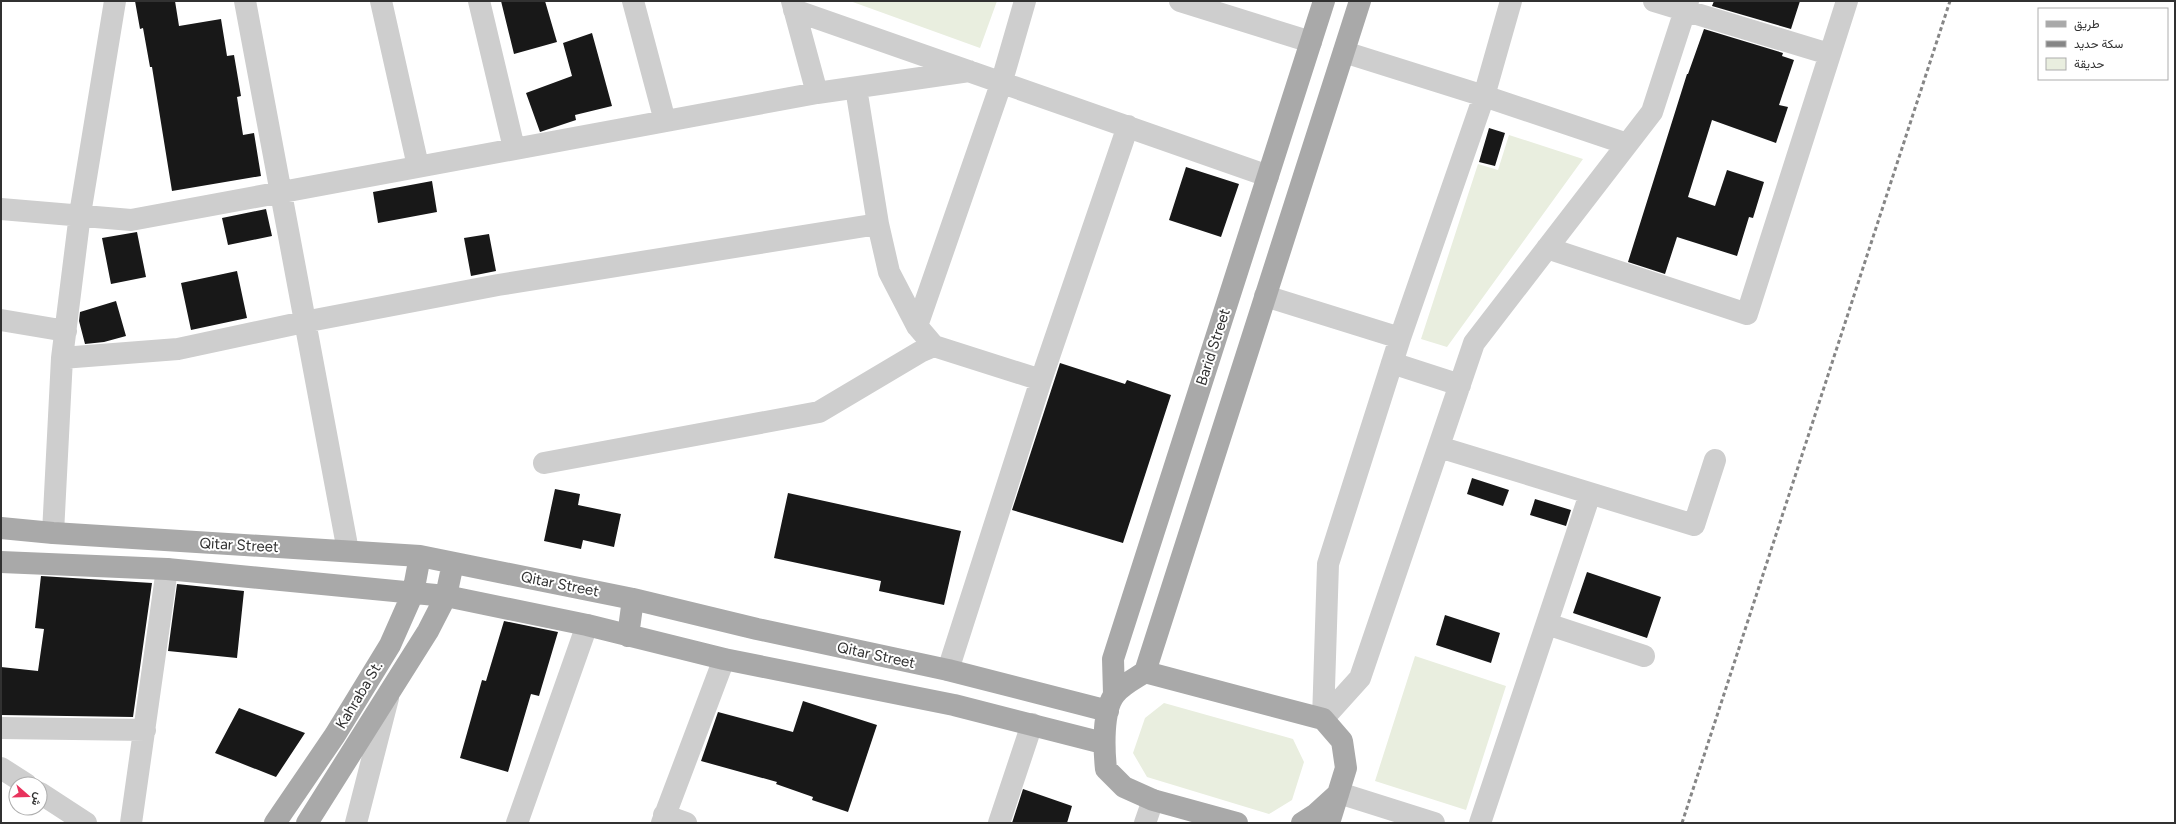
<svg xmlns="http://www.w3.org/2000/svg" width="2176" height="824" font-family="Figtree,Vazirmatn,sans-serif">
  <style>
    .green { fill: #e9eedf }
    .building { fill: #181818 }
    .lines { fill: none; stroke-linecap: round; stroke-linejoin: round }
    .minor { stroke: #cecece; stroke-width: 22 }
    .major { stroke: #a9a9a9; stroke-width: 22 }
    .rail { stroke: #868686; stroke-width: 3; stroke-dasharray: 4 3; stroke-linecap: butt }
    .labels { text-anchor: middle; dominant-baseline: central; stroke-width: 4; stroke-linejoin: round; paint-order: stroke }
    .street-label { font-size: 15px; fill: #313131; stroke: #fff }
  </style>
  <rect width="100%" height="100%" fill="#fff"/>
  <!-- green -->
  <path class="green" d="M850 1H997L980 48Z
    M1509 135 1583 159 1447 347 1421 339 1478 164 1498 170Z
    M1415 656 1506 686 1466 810 1375 781Z
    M1164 703 1293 739 1304 762 1292 800 1269 814 1147 777 1133 753 1145 718Z"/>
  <!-- building -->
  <path class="building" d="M135 1H175L179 26 221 19 227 56 234 55 241 96 237 97 243 135 254 133 261 176 172 191 152 67H150L143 28 140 29Z
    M501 1H545L557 42 514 54Z
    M1714 1H1800L1791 29 1712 6Z
    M1704 29 1783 53 1782 56 1794 60 1779 105 1788 107 1776 143 1712 120 1688 197 1715 206 1727 170 1764 182 1753 218 1749 217 1737 256 1677 237 1665 274 1628 262 1687 74H1688Z
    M592 33 612 106 575 115 576 120 540 132 526 93 572 76 563 43Z
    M1489 128 1505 133 1495 166 1479 162Z
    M1186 167 1239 184 1221 237 1169 220Z
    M432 181 437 212 378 223 373 192Z
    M266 209 272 236 228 245 222 218Z
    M137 232 146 277 111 284 102 238Z
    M489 234 496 271 471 276 464 238Z
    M237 271 247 318 191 330 181 283Z
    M116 301 126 336 104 342 85 344 79 321 80 312Z
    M1060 363 1125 384 1127 380 1171 395 1123 543 1012 510Z
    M1472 478 1509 490 1503 506 1467 494Z
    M555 489 580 494 578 505 621 514 614 547 583 540 581 549 544 541Z
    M788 493 961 531 944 605 879 591 881 581 774 558Z
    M1535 499 1571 510 1566 526 1530 515Z
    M1587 572 1661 597 1647 638 1573 613Z
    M41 576 152 583 133 717 1 715V667L38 671 44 629 35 628Z
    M177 584 244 591 237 658 168 651Z
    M1445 615 1500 633 1491 663 1436 645Z
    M504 621 558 632 539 696 531 694 508 772 460 758 482 680 486 681Z
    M803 701 877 725 848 812 812 800 813 797 776 784 777 782 701 761 718 712 793 732Z
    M239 708 305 733 276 777 215 753Z
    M1023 789 1072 806 1067 823H1012Z"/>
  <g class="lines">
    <!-- minor -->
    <path class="minor" d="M245 1 348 551
      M381 1 418 166
      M479 1 514 148
      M633 1 665 121
      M792 1 817 93
      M1180 1 1311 42
      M1654 1 1829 54
      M794 10 1268 176
      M1344 52 1484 96 1627 144
      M856 88 878 224 889 272 917 326 934 346 1041 380
      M1 209 131 220 817 93 969 71
      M1547 248 1747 314 1847 1
      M1265 296 1400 338
      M1 320 66 331
      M917 326 1001 84 1025 1
      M62 358 178 349 304 322 498 285 878 224
      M1392 363 1460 385
      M1439 447 1694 525 1715 460
      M544 463 819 412 920 352 934 346
      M53 533 62 358 80 214 115 1
      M1547 624 1644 656
      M948 670 1041 380 1128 126
      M1323 719 1360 678 1474 343 1652 112 1688 1
      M1323 719 1328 564 1400 338 1484 96 1511 1
      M1 728 145 730
      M1 768 26 784
      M40 793 86 823
      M1339 793 1434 823
      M664 815 686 823
      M131 823 167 569
      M356 823 388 698
      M517 823 587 625
      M662 823 724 659
      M999 823 1032 724
      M1145 823 1153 800
      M1480 823 1590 494"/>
    <!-- major -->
    <path class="major" d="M1 528 53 533 420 556 633 599 757 629 948 670 1108 711
      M1 562 167 569 446 596 587 625 724 659 954 705 1103 743
      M628 636 633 599
      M1145 672 1360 1
      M1114 694 1113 659 1324 1
      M275 823 335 735 390 645 413 593 420 556
      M307 823 428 631 446 596 453 563
      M1237 823 1153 800 1124 787 1106 769C1104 750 1102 710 1115 694 1122 685 1136 678 1145 672L1323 719 1342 741 1346 768 1329 823
      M1302 823 1316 814 1338 794"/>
    <!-- rail -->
    <path class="rail" d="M1682 823 1950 1"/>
  </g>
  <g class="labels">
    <!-- street labels -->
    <g class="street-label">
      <text transform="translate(1213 347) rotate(-72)">Barid Street</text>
      <text transform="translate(239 545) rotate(3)">Qitar Street</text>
      <text transform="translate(560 584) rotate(11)">Qitar Street</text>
      <text transform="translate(876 655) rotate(12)">Qitar Street</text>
      <text transform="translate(359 695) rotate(-59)">Kahraba St.</text>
    </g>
  </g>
  <!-- border -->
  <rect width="2176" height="824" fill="none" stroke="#313131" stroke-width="4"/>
  <!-- legend -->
  <rect x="2038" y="8" width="130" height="72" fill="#ffffff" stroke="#adadad"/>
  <rect x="2046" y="21" width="20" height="6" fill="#a9a9a9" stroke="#adadad"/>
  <text x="2074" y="28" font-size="12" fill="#313131">طريق</text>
  <rect x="2046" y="41" width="20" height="6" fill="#868686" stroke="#adadad"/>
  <text x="2074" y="48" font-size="12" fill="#313131">سكة حديد</text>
  <rect x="2046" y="58" width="20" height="12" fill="#e9eedf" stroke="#adadad"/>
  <text x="2074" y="68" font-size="12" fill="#313131">حديقة</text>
  <!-- north arrow -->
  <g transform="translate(28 796) rotate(110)"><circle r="19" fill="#ffffff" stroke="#adadad"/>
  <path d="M0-3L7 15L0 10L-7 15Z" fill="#e8335d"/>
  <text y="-6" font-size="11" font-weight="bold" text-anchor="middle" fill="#313131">ش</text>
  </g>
</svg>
